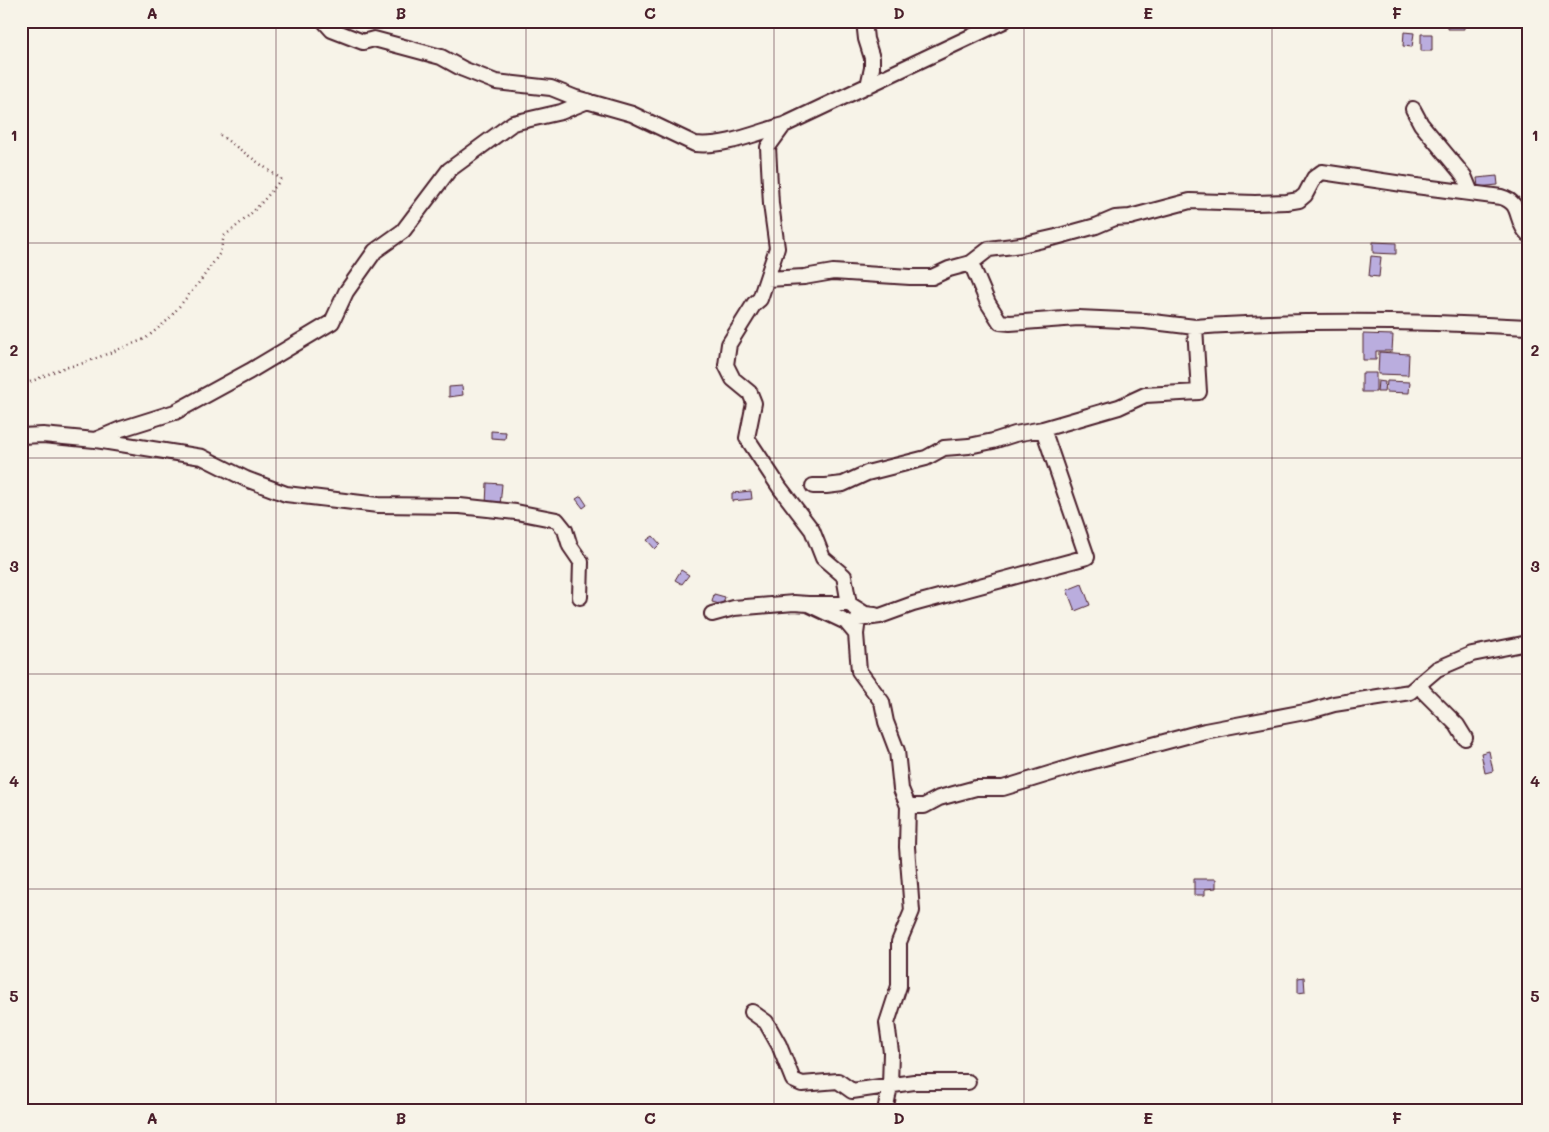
<svg xmlns="http://www.w3.org/2000/svg" width="1549" height="1132" font-family="Mali,sans-serif">
  <style>
    .building { fill: #baadde; stroke: #4a1f2b }
    .lines { fill: none; stroke-linecap: round; stroke-linejoin: round }
    .street-casing { stroke: #4a1f2b; stroke-width: 18 }
    .path { stroke: #4a1f2b; stroke-width: 2.5; stroke-dasharray: 1 4; stroke-linecap: butt }
    .street { stroke: #f7f3e8; stroke-width: 14 }
    .grid { fill: none; stroke: #4a1f2b; stroke-width: 1; stroke-opacity: 0.55 }
    .neatline { fill: none; stroke: #4a1f2b; stroke-width: 2 }
    .grid-label { font-size: 16px; text-anchor: middle; font-weight: bold; fill: #4a1f2b }
  </style>
  <rect width="100%" height="100%" fill="#f7f3e8"/>
  <filter id="ink" filterUnits="userSpaceOnUse"><feTurbulence type="fractalNoise" baseFrequency=".02" numOctaves="2"/><feDisplacementMap in="SourceGraphic" scale="10" xChannelSelector="R" yChannelSelector="G"/><feConvolveMatrix kernelMatrix="1 2 1 2 8 2 1 2 1" color-interpolation-filters="sRGB"/></filter>
  <g filter="url(#ink)">
    <!-- building -->
    <path class="building" d="M1448 21H1464V29H1448Z
      M1404 32 1414 33 1412 47 1403 46Z
      M1421 34H1432V51H1421Z
      M1497 176 1498 185 1478 187 1477 178Z
      M1373 242 1396 243V254L1373 253Z
      M1371 256 1381 257 1379 277 1369 276Z
      M1363 334 1393 335 1392 351H1376V360H1363Z
      M1379 352 1409 354 1408 375 1378 374Z
      M1362 373H1376V392H1362Z
      M1378 381 1385 382 1384 392H1377Z
      M1387 381 1410 382 1409 393 1386 392Z
      M462 386 463 395 449 397V387Z
      M491 431 506 432 505 439 491 438Z
      M487 483 502 484 500 506 486 505Z
      M751 491 752 499 732 501V493Z
      M581 496 587 505 583 508 576 499Z
      M653 536 660 544 655 549 647 540Z
      M681 570 689 575 682 584 675 580Z
      M1082 584 1090 605 1075 611 1067 590Z
      M714 594 725 597 723 605 712 602Z
      M1489 751 1493 771 1485 773 1481 753Z
      M1194 879H1216V888L1205 889V895H1194Z
      M1304 977 1305 992 1298 993V978Z"/>
    <g class="lines">
      <!-- street casing -->
      <g class="street-casing">
        <path id="street" d="M324 21 332 30 363 42 374 39 441 57 463 69 496 82 551 88 576 98 632 114 695 144C725 147 756 133 784 125
          M864 21 866 39 872 58V68L868 86
          M1413 109 1421 124 1464 176 1471 193
          M971 263 989 249 1021 245 1056 237 1096 226 1115 218 1130 217 1190 201 1255 203 1287 202 1299 200 1305 195 1314 178 1322 172 1416 186 1501 197C1523 203 1514 221 1528 234
          M767 279 804 277 833 272 910 277H932L949 269 971 263 988 303 1000 322 1010 323 1078 318 1145 321 1195 327
          M1528 327C1417 321 1305 319 1195 327L1199 392 1145 395 1119 407 1043 429 1087 557 913 604 880 616 858 619 856 634 859 671 882 702 886 722 897 751 901 789 908 806H924L939 798 976 788H1003L1078 765 1205 731 1310 711 1334 704 1410 692 1437 669 1472 654 1528 643
          M21 436 43 435 95 440 121 429 175 412 250 371 332 322 346 292 375 251 403 231 449 170 513 123 561 112 588 101
          M96 440 202 457 246 479 286 494 378 505 460 506 516 512 557 520 565 530 570 546 581 562 580 597
          M813 486H826L843 484 867 473 926 458 944 448 969 446 993 441 1015 434 1043 429
          M810 604H849
          M712 614 734 608 794 603 808 604 846 622 856 634
          M875 615 865 614 849 604 844 576 823 558 812 530 780 488 747 438 754 403 750 393 733 379 726 365 729 344 754 304 760 299 777 248 771 204 768 147 784 125 1004 21
          M1419 684 1424 692 1457 725 1465 738
          M752 1012 766 1022 779 1045 793 1080 802 1084 838 1081 852 1091 914 1082H968
          M885 1111 890 1086 891 1052 887 1023 899 986V942L912 911 907 847 908 806"/>
      </g>
      <!-- path -->
      <path class="path" d="M21 386 60 369 84 363 145 339 168 320 201 280 220 253 224 236C248 218 263 203 281 179L217 133"/>
      <!-- street -->
      <use href="#street" class="street"/>
    </g>
  </g>
  <!-- grid -->
  <path class="grid" d="M276 21V1111M526 21V1111M774 21V1111M1024 21V1111M1272 21V1111M21 243H1528M21 458H1528M21 674H1528M21 889H1528"/>
  <!-- margin -->
  <rect width="1549" height="1132" fill="none" stroke="#f7f3e8" stroke-width="55"/>
  <rect x="28" y="28" width="1494" height="1076" class="neatline"/>
  <g class="grid-label">
    <text x="152" y="19">A</text>
    <text x="401" y="19">B</text>
    <text x="650" y="19">C</text>
    <text x="899" y="19">D</text>
    <text x="1148" y="19">E</text>
    <text x="1397" y="19">F</text>
    <text x="14" y="141">1</text>
    <text x="1535" y="141">1</text>
    <text x="14" y="356">2</text>
    <text x="1535" y="356">2</text>
    <text x="14" y="572">3</text>
    <text x="1535" y="572">3</text>
    <text x="14" y="787">4</text>
    <text x="1535" y="787">4</text>
    <text x="14" y="1002">5</text>
    <text x="1535" y="1002">5</text>
    <text x="152" y="1124">A</text>
    <text x="401" y="1124">B</text>
    <text x="650" y="1124">C</text>
    <text x="899" y="1124">D</text>
    <text x="1148" y="1124">E</text>
    <text x="1397" y="1124">F</text>
  </g>
</svg>
